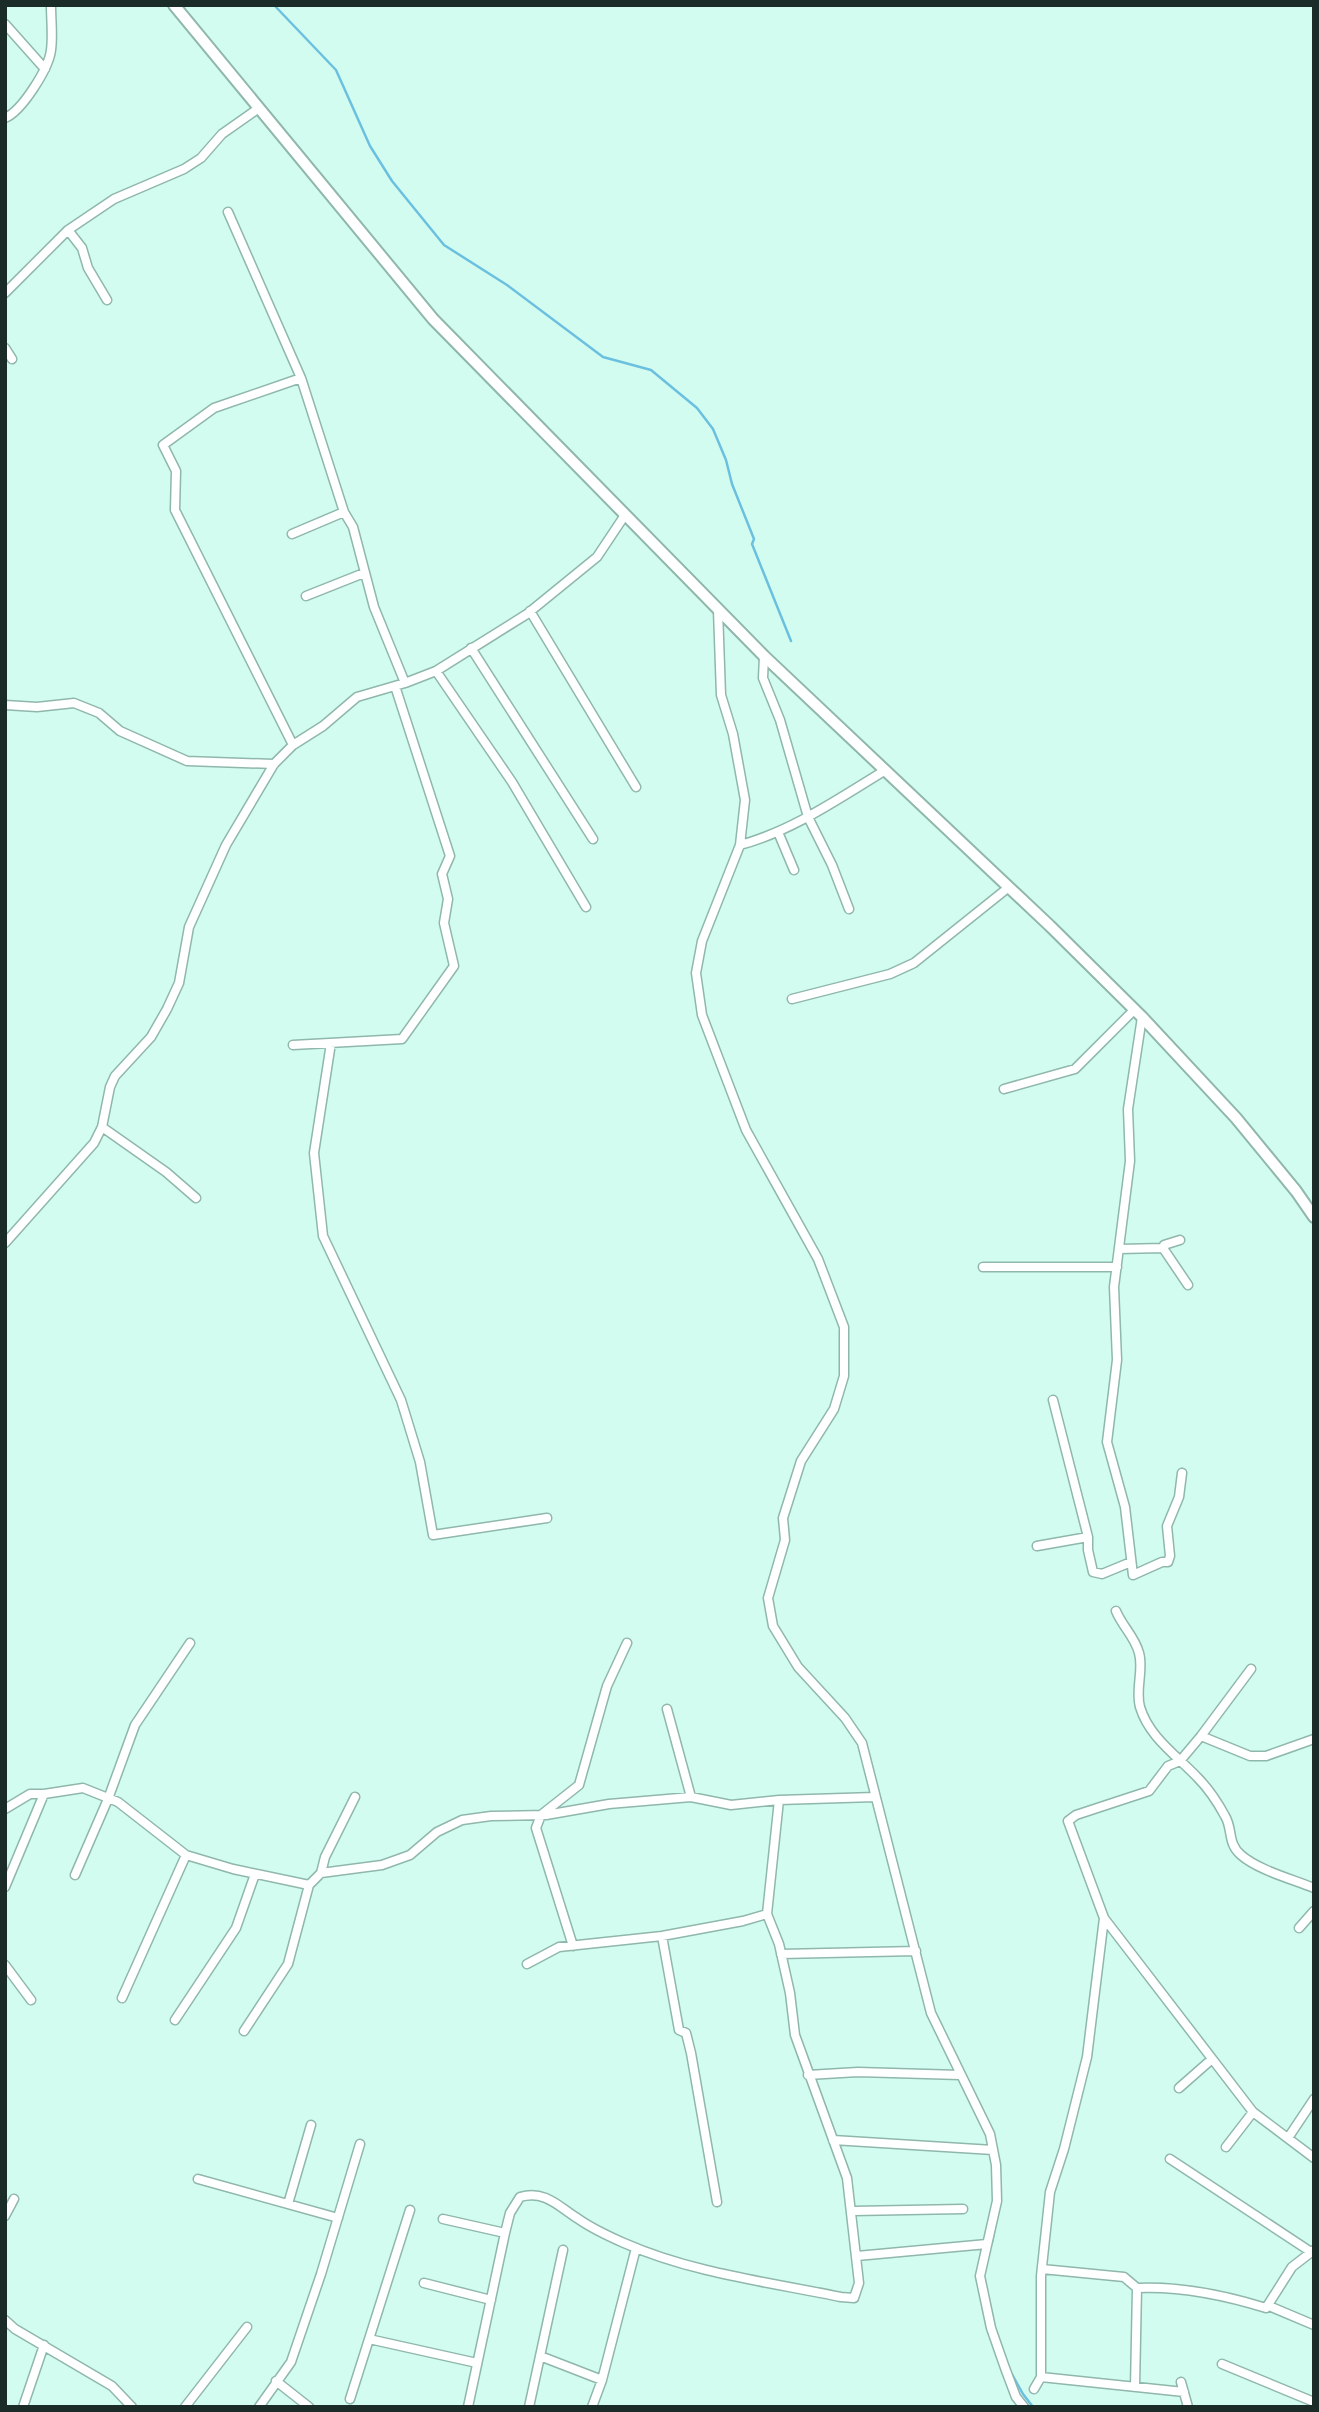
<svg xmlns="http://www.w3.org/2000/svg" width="1319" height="2412" font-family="'DejaVu Sans',sans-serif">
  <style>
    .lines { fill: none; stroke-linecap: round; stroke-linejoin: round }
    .stream { stroke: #6cc0df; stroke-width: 2.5 }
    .street-casing { stroke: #8fb7ac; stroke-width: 11 }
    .secondary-casing { stroke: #8fb7ac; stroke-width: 14 }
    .street { stroke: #fff; stroke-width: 8 }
    .secondary { stroke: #fff; stroke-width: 10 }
  </style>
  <rect width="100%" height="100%" fill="#d3fcf1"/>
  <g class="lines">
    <!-- stream -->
    <path class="stream" d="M274 5 336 70 370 146 392 181 444 245 507 285 603 357 651 370 697 408 713 429 726 460 732 484 754 539 752 544 791 641
      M992 2242 999 2207
      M1009 2369 1023 2394 1033 2407"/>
    <!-- street casing -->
    <g class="street-casing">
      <path id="street" d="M5 24 45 69
        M5 118C22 111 49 68 51 50 53 36 51 20 51 5
        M228 212 301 378 344 512 353 527 374 607 405 683
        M68 230 82 248 88 268 107 300
        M5 293 68 230 114 199 184 169 201 158 222 134 259 108
        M5 348 12 359
        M292 534 344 512
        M306 596 364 573
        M718 610 721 695 733 734 745 800 740 845 702 941 696 973 702 1015 746 1130 818 1259 844 1327V1376L834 1409 801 1461 783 1518 785 1540 768 1598 773 1626 798 1667 845 1718 862 1743 931 2013 990 2134 996 2165 997 2201 980 2276 991 2328 1005 2368 1016 2397 1024 2407
        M530 611 636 787
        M471 648 593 839
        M764 656 763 678 780 720 808 817 832 865 849 909
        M436 671 512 782 586 907
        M5 705 37 707 74 703 99 713 120 731 187 761 274 764
        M293 745 175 510 176 471 163 445 214 408 301 378
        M778 832 794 870
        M740 845C792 831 838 799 884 771
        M792 999 890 974 914 963 1009 887
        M1142 1017 1128 1109 1130 1161 1114 1287 1117 1360 1107 1442 1125 1507 1133 1575 1162 1562H1168L1170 1556 1167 1526 1179 1497 1182 1473
        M331 1043 314 1153 323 1236 401 1400 420 1462 433 1535 547 1518
        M293 1045 402 1039 454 966 444 923 448 899 442 874 450 856 395 686
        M1004 1089 1075 1069 1134 1010
        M102 1127 166 1172 196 1198
        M5 1243 94 1143 102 1127 110 1087 115 1076 151 1037 167 1009 179 983 189 927 226 845 274 764 293 745 323 726 357 697 405 683 436 671 527 614 597 557 625 515
        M1163 1248 1188 1285
        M1119 1249 1163 1248 1164 1245 1180 1240
        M983 1267H1117
        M1053 1400 1088 1537V1550L1093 1572 1102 1574 1131 1562
        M1037 1546 1088 1537
        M1116 1611C1122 1626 1135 1637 1139 1653 1144 1670 1135 1689 1140 1707 1149 1737 1176 1755 1197 1777 1208 1788 1218 1803 1225 1816 1233 1829 1227 1843 1241 1855 1258 1870 1292 1879 1314 1888
        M1251 1669 1201 1736 1180 1761 1168 1766 1149 1791 1076 1815 1068 1821 1104 1918 1253 2112 1314 2158
        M667 1709 691 1797
        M1201 1736 1250 1756H1266L1314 1739
        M5 1809 30 1794H44L83 1788 118 1802 186 1855 233 1869 309 1885
        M321 1873 382 1865 410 1855 437 1832 462 1820 491 1816 546 1815 609 1804 691 1797 731 1805 779 1800 875 1797
        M75 1875 108 1799 135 1725 190 1643
        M5 1887 44 1794
        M1299 1928 1314 1911
        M662 1936 679 2030 686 2033 691 2053 717 2202
        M573 1946 536 1828 541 1815 579 1785 607 1686 627 1643
        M781 1954 916 1951
        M527 1964 559 1947 662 1936 743 1921 767 1914
        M5 1965 31 2000
        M122 1998 186 1855
        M175 2020 236 1928 255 1874
        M244 2031 288 1964 309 1885 321 1873 325 1857 355 1797
        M808 2075 858 2072 960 2075
        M1179 2088 1212 2059
        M1288 2138 1314 2099
        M833 2140 993 2150
        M1226 2147 1253 2112
        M1170 2159 1311 2252
        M198 2179 338 2218
        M288 2204 311 2125
        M853 2211 963 2209
        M5 2216 14 2199
        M443 2219 505 2233
        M857 2256 987 2244
        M1042 2269 1124 2277 1137 2288C1180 2286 1224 2295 1266 2308L1292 2267 1314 2250
        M424 2283 491 2300
        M1269 2306 1314 2325
        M5 2320 15 2329 112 2386 132 2407
        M369 2339 477 2363
        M540 2356 602 2380
        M1222 2364 1314 2402
        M1041 2377 1184 2392
        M276 2381 309 2407
        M1181 2382 1188 2407
        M1135 2387 1137 2288
        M1034 2389 1041 2377V2276L1050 2192 1064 2149 1087 2057 1104 1918
        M350 2399 410 2210
        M23 2407 44 2345
        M185 2407 247 2327
        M259 2407 291 2362 321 2274 360 2144
        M468 2407 505 2233 510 2213 520 2197C545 2190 558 2206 577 2218 591 2228 608 2236 624 2243 692 2273 768 2282 841 2297L854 2298 859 2283 847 2178 795 2035 790 1993 779 1944 767 1914 779 1800
        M529 2407 563 2250
        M592 2407 602 2380 636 2248"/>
    </g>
    <!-- secondary casing -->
    <g class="secondary-casing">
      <path id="secondary" d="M174 5 433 319 764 656 1050 926 1142 1017 1236 1118 1296 1191 1314 1217"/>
    </g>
    <!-- street -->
    <use href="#street" class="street"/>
    <!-- secondary -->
    <use href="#secondary" class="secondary"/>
  </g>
  <!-- border -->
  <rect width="1319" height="2412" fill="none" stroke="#1b2b27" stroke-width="14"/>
</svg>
